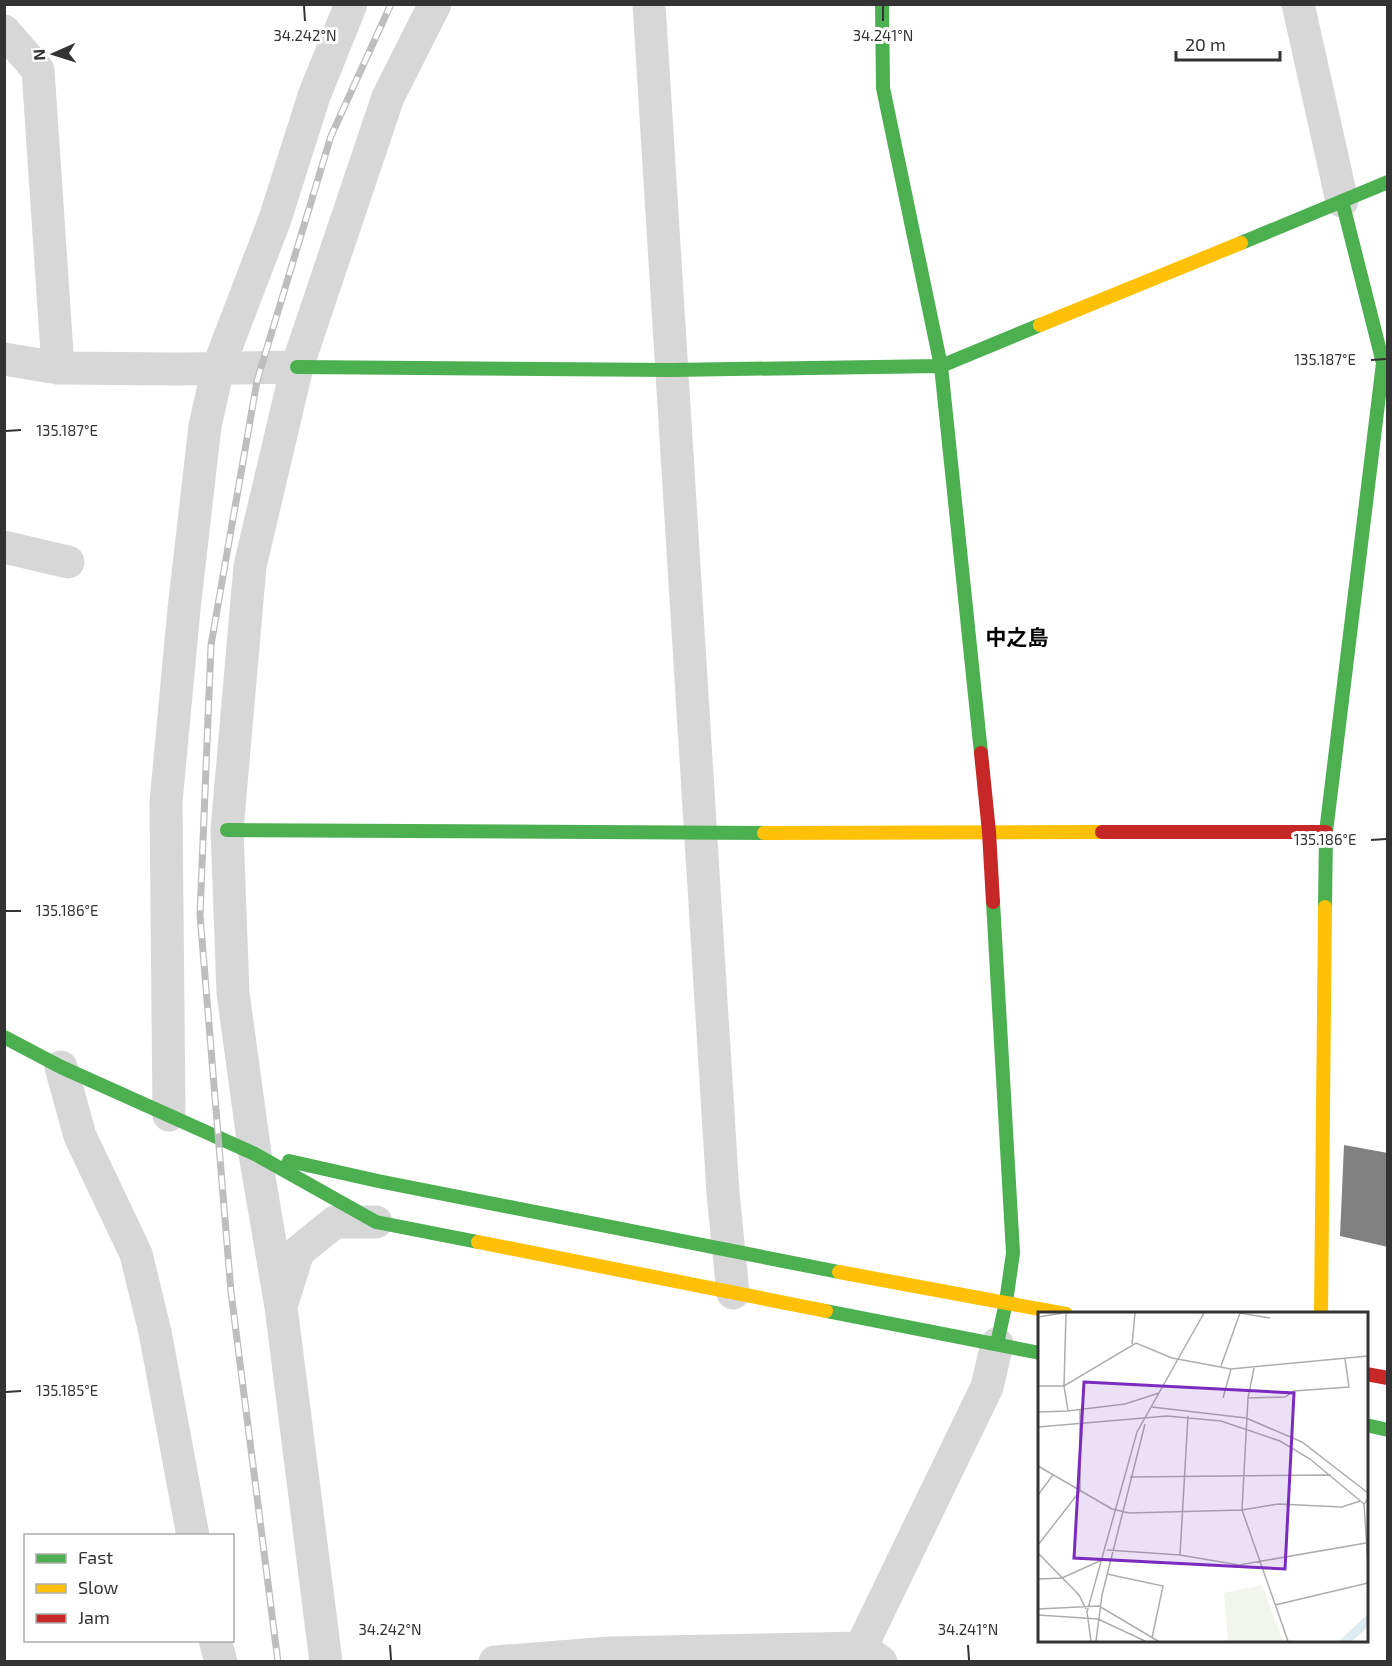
<svg xmlns="http://www.w3.org/2000/svg" width="1392" height="1666" font-family="'Exo 2','Noto Sans JP',sans-serif">
  <style>
    .building { fill: #818181 }
    .lines { fill: none; stroke-linecap: round; stroke-linejoin: round }
    .street { stroke: #d7d7d7; stroke-width: 33 }
    .fast { stroke: #4caf50; stroke-width: 14 }
    .slow { stroke: #ffc107; stroke-width: 14 }
    .jam { stroke: #c62828; stroke-width: 14 }
    .rail-casing { stroke: #bebebe; stroke-width: 7 }
    .rail { stroke: #fff; stroke-width: 4.5; stroke-dasharray: 14; stroke-linecap: butt }
    .ticks { fill: none; stroke: #333; stroke-width: 2 }
    .labels { text-anchor: middle; dominant-baseline: central; stroke-width: 6; stroke-linejoin: round; paint-order: stroke }
    .quarter-label { font-size: 21px; font-weight: bold; fill: #000; stroke: #fff }
    .inset-road { fill: none; stroke: #adadad; stroke-width: 1.5 }
    .view { fill: #7b2cbf; fill-opacity: 0.15; stroke: #7b2cbf; stroke-width: 3 }
    .inset-edge { fill: none; stroke: #333; stroke-width: 3 }
    .ticks-label { font-size: 15px; text-anchor: middle; fill: #333; stroke: #fff; stroke-width: 6; stroke-linejoin: round; paint-order: stroke }
  </style>
  <rect width="100%" height="100%" fill="#fff"/>
  <!-- building -->
  <path class="building" d="M1344 1145 1388 1153V1247L1340 1236Z"/>
  <g class="lines">
    <!-- street -->
    <path class="street" d="M649 4 723 1193 733 1293
      M1298 4 1342 201
      M4 31 38 70 58 368
      M4 359 58 368 178 369 297 367
      M4 547 68 562
      M61 1067 80 1136 136 1254 155 1332 193 1536
      M169 1115 166 802 184 609 205 426 218 368 275 219 314 96 351 4
      M283 1300 298 1252 335 1222H376
      M215 1640 221 1662
      M326 1662 281 1307 255 1154 233 993 227 830 250 566 297 367 388 97 435 4
      M495 1662 610 1653 862 1648 881 1662
      M854 1662 987 1387 997 1344"/>
    <!-- fast -->
    <path class="fast" d="M882 4 883 88 941 366 981 753
      M1241 243 1388 182
      M297 367 671 370 941 366 1040 325
      M227 830 764 833
      M993 902 1013 1253 1006 1302 997 1344
      M1325 907 1326 832 1383 363 1342 201
      M4 1037 61 1067 255 1154 376 1222 478 1242
      M289 1161 378 1181 839 1272
      M826 1311 1040 1353
      M1366 1425 1388 1430"/>
    <!-- slow -->
    <path class="slow" d="M1040 325 1241 243
      M764 833 1102 832
      M478 1242 826 1311
      M839 1272 1066 1314
      M1321 1314 1325 907"/>
    <!-- jam -->
    <path class="jam" d="M981 753 989 832 993 902
      M1102 832H1326
      M1366 1374 1388 1378"/>
    <!-- rail casing -->
    <g class="rail-casing">
      <path id="rail" d="M278 1662 231 1292 200 915 211 645 257 381 331 136 391 4"/>
    </g>
    <!-- rail -->
    <use href="#rail" class="rail"/>
  </g>
  <!-- ticks -->
  <path class="ticks" d="M304 6 305 21M883 6V21M1371 360 1386 359M6 431 21 430M1371 840 1386 839M6 911H21M6 1392 21 1391M390 1645 391 1660M968 1645 969 1660"/>
  <g class="labels">
    <!-- quarter labels -->
    <g class="quarter-label">
      <text x="1017" y="636">中之島</text>
    </g>
  </g>
  <!-- overview -->
  <g transform="translate(1038 1312)">
    <rect width="330" height="330" fill="#fff"/>
    <path d="M224 273 245 329H190L186 281Z" fill="#f1f5ed"/>
    <path d="M330 302V315L314 329H301Z" fill="#ddebf3"/>
    <path class="inset-road" d="M28 1 26 74 30 99 87 92 121 81M0 5 25 1M94 32 97 1M183 54 202 1 232 6M216 56 210 86 204 198 250 329M0 74H26L98 31 134 46 193 57 330 44M185 86 193 57M210 86 247 85 256 79 311 75 307 47M114 95 208 106 264 130 330 181M0 100 30 99M0 115 129 104 183 109 242 129 272 147 326 192M0 154 74 197 91 201 204 198 240 192 304 195 322 189M92 165 293 163M0 183 15 163M330 187 326 192 330 253M0 233 42 179V98M69 238 142 243 201 253 328 231M0 241 41 283 48 297M142 243 150 104M69 262 125 274 114 326M0 267 24 266 66 247M237 293 330 271M0 297 61 294 120 329M0 303 60 307 107 329M53 329 49 300 99 120 166 1M58 329 64 283 107 112"/>
    <path class="view" d="M46 70 256 81 247 257 36 246Z"/>
    <rect width="330" height="330" class="inset-edge"/>
  </g>
  <g class="ticks-label">
    <text x="305" y="41">34.242°N</text>
    <text x="883" y="41">34.241°N</text>
    <text x="1325" y="365">135.187°E</text>
    <text x="67" y="436">135.187°E</text>
    <text x="1325" y="845">135.186°E</text>
    <text x="67" y="916">135.186°E</text>
    <text x="67" y="1396">135.185°E</text>
    <text x="390" y="1635">34.242°N</text>
    <text x="968" y="1635">34.241°N</text>
  </g>
  <!-- border -->
  <rect width="1392" height="1666" fill="none" stroke="#333333" stroke-width="12"/>
  <!-- legend -->
  <rect x="24" y="1534" width="210" height="108" fill="#ffffff" stroke="#adadad" stroke-width="1.5"/>
  <rect x="36" y="1554" width="30" height="9" fill="#4caf50" stroke="#adadad" stroke-width="1.5"/>
  <text x="78" y="1564" font-size="18" fill="#333333">Fast</text>
  <rect x="36" y="1584" width="30" height="9" fill="#ffc107" stroke="#adadad" stroke-width="1.5"/>
  <text x="78" y="1594" font-size="18" fill="#333333">Slow</text>
  <rect x="36" y="1614" width="30" height="9" fill="#c62828" stroke="#adadad" stroke-width="1.5"/>
  <text x="78" y="1624" font-size="18" fill="#333333">Jam</text>
  <!-- north arrow -->
  <g transform="translate(54 54) rotate(267)" stroke="#ffffff" stroke-width="4.5" paint-order="stroke">
  <path d="M0-4.5L10 22L0 15L-10 22Z" fill="#333333"/>
  <text y="-9" font-size="16" font-weight="bold" text-anchor="middle" fill="#333333">N</text>
  </g>
  <!-- scale -->
  <path d="M1176 51v9h104v-9" fill="none" stroke="#333333" stroke-width="3"/>
  <text x="1185" y="51" font-size="18" fill="#333333" stroke="#ffffff" stroke-width="4.5" paint-order="stroke">20 m</text>
</svg>
